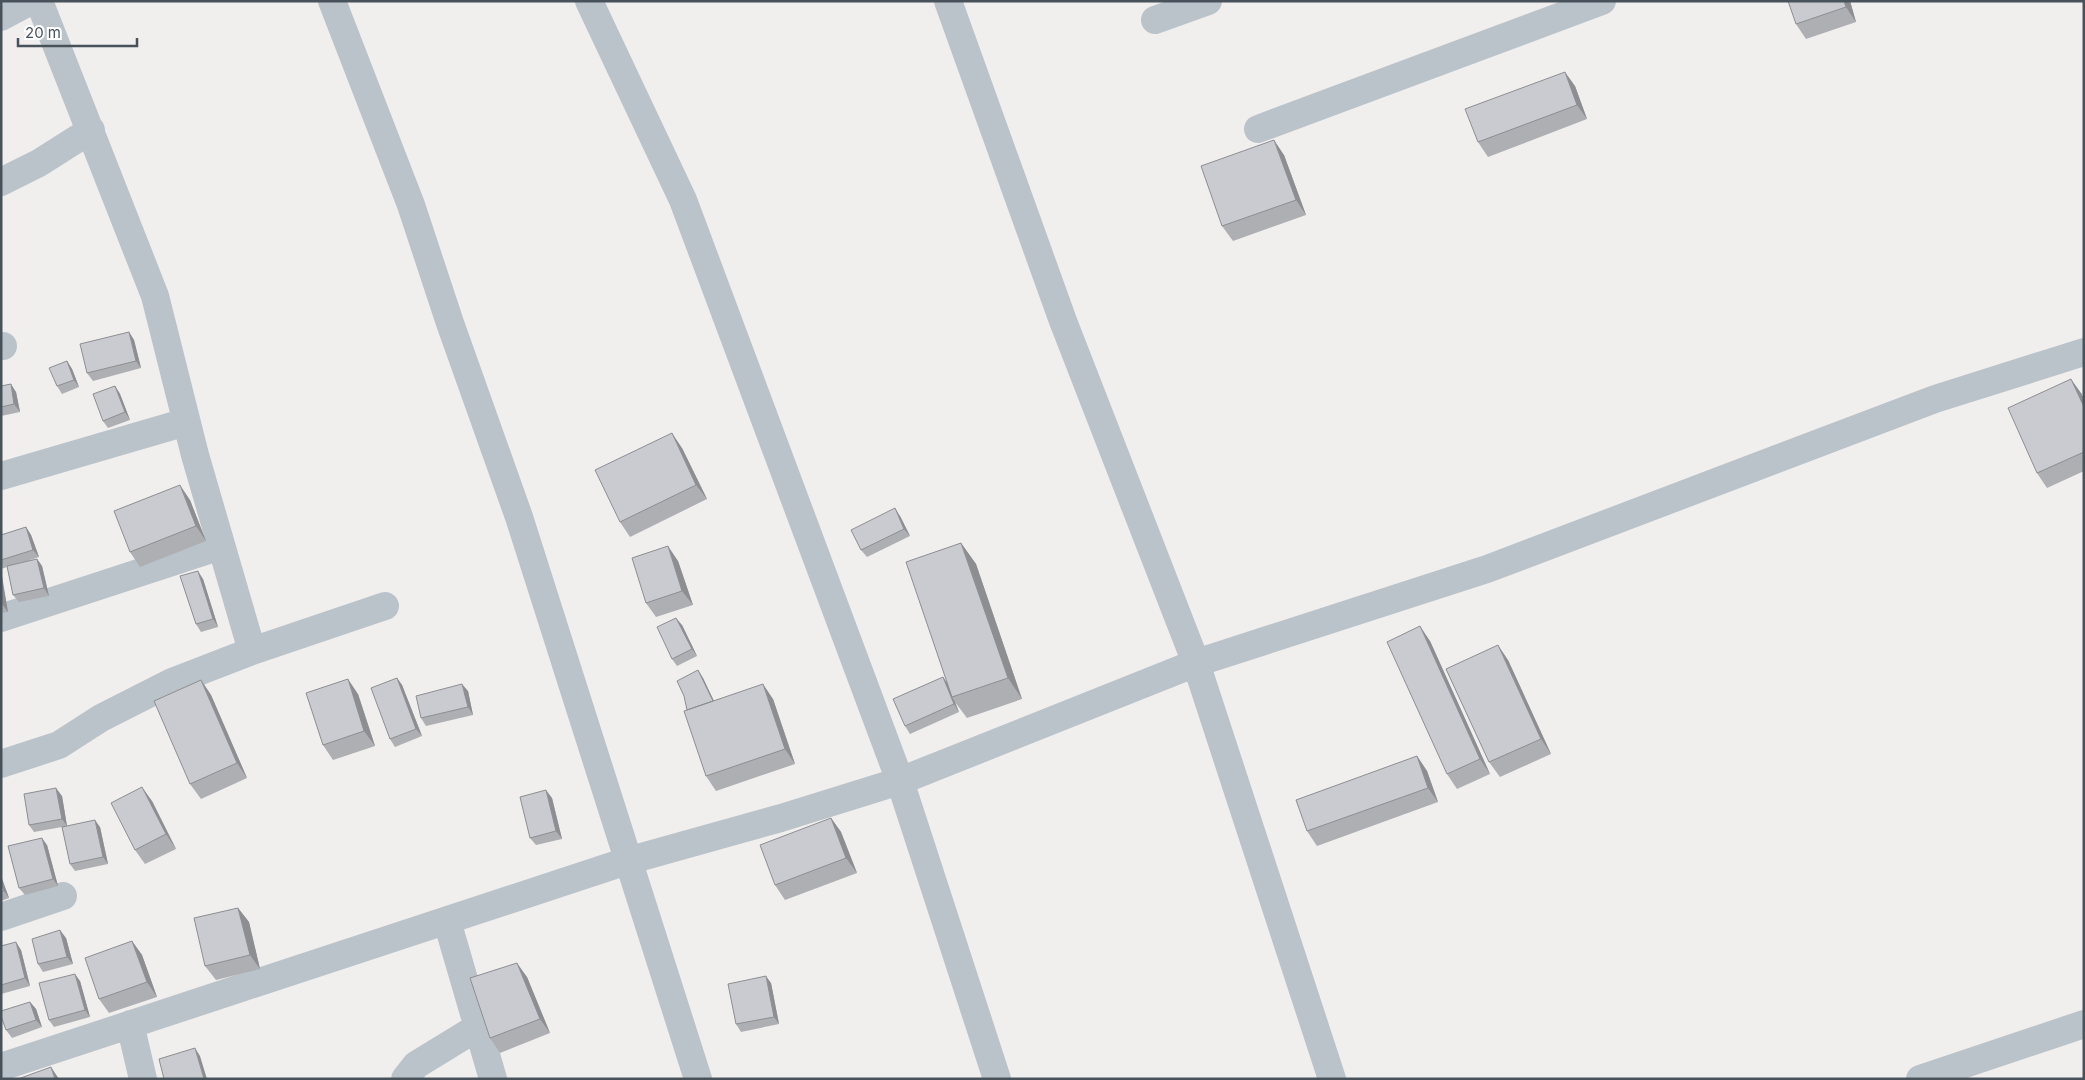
<svg xmlns="http://www.w3.org/2000/svg" width="2085" height="1080" font-family="Inter,sans-serif">
  <style>
    .lines { fill: none; stroke-linecap: round; stroke-linejoin: round }
    .minor { stroke: #bbc3ca; stroke-width: 28 }
    .wall { fill: #adafb3 }
    .shaded-wall { fill: #8d8e92 }
    .building { fill: #c9cbd0; stroke: #8d8e92 }
  </style>
  <rect width="100%" height="100%" fill="#f1eeee"/>
  <g class="lines">
    <!-- minor -->
    <path class="minor" d="M39 1 155 296 195 455 252 651
      M332 1 411 205 450 323 519 517 698 1079
      M589 1 683 200 900 781 997 1079
      M948 1 1063 321 1196 663 1332 1079
      M1 17 31 1
      M1155 20 1208 1
      M1258 129 1602 1
      M1 182 39 163 91 130
      M1 346H3
      M1 476 186 422
      M1 618 221 546
      M1 764 59 745 101 718 172 682 252 651 385 606
      M1 917 63 896
      M447 921 493 1079
      M130 1024 143 1079
      M1 1067 627 861 781 818 900 781 1196 663 1487 569 1935 399 2084 352
      M405 1079 416 1065 478 1027
      M1920 1079 2084 1024"/>
  </g>
  <!-- wall -->
  <path class="wall" d="M1850 1 1856 22 1806 39 1796 24Z
    M1575 86 1587 119 1488 157 1478 142Z
    M1284 155 1306 215 1233 241 1222 226Z
    M129 332 134 340 141 368 93 381 87 373Z
    M67 361 72 369 79 387 62 394 57 386Z
    M1 386 16 392 20 412 1 416Z
    M115 386 120 394 130 420 108 428 103 421Z
    M2081 393 2084 399V471L2047 488 2037 473Z
    M682 448 707 499 630 537 620 522Z
    M190 500 206 541 140 567 130 552Z
    M900 516 910 536 867 557 861 550Z
    M26 527 31 535 39 557 27 561 37 559 42 566 49 596 19 602 13 595 7 567 1 569V535Z
    M961 543 976 564 1022 699 967 718 955 702 959 712 910 734 905 726 943 677 947 683Z
    M678 561 693 605 656 617 646 603Z
    M1 575 8 612 1 613Z
    M203 579 218 627 201 632 196 624Z
    M682 625 697 656 677 666 672 659Z
    M1430 641 1490 774 1457 789 1447 774Z
    M1508 660 1551 754 1500 777 1489 762Z
    M698 670 703 678 714 701 773 699 795 764 716 791 706 776 687 710Z
    M397 678 402 685 422 736 395 747 390 739Z
    M201 680 211 695 247 778 201 799 190 784Z
    M468 691 473 715 426 726 421 718Z
    M358 694 375 746 333 760 323 745Z
    M1417 756 1427 771 1438 802 1317 846 1307 831Z
    M62 796 67 826 100 827 108 864 75 871 70 864 62 827 34 832 29 825Z
    M552 798 562 839 536 845 530 838Z
    M152 801 176 849 145 864 135 850Z
    M831 818 841 832 857 873 785 900 775 885Z
    M47 845 58 886 25 895 19 888Z
    M1 876 9 898 1 901Z
    M238 908 249 922 260 969 216 980 205 966Z
    M66 938 73 964 43 972 38 964Z
    M132 941 142 955 157 997 109 1013 99 999Z
    M1 946 21 950 30 986 1 994Z
    M527 977 550 1033 500 1053 490 1038Z
    M80 981 90 1017 54 1027 49 1020Z
    M771 983 779 1024 741 1032 736 1024Z
    M30 1002 36 1009 42 1027 12 1038 6 1030Z"/>
  <!-- shaded-wall -->
  <path class="shaded-wall" d="M1844 1H1850L1856 22 1846 7Z
    M1565 72 1575 86 1587 119 1577 105Z
    M1274 140 1284 155 1306 215 1296 200Z
    M129 332 134 340 141 368 136 361Z
    M67 361 72 369 79 387 74 380Z
    M2071 379 2081 393 2084 399V407Z
    M11 384 16 392 20 412 14 404Z
    M115 386 120 394 130 420 125 412Z
    M672 433 682 448 707 499 696 485Z
    M180 485 190 500 206 541 196 526Z
    M895 508 900 516 910 536 904 529Z
    M26 527 31 535 39 557 33 550Z
    M961 543 976 564 1022 699 1008 678Z
    M668 546 678 561 693 605 682 591Z
    M37 559 42 566 49 596 44 588Z
    M198 571 203 579 218 627 213 619Z
    M1 575 2 576 8 612 2 604 1 597Z
    M676 618 682 625 697 656 692 649Z
    M1420 626 1430 641 1490 774 1480 759Z
    M1498 645 1508 660 1551 754 1541 739Z
    M698 670 703 678 720 714 715 706Z
    M943 677 948 684 952 697 955 702 959 712 954 704Z
    M397 678 402 685 422 736 416 729Z
    M348 679 358 694 375 746 364 731Z
    M201 680 211 695 247 778 237 763Z
    M462 684 468 691 473 715 468 707Z
    M763 684 773 699 795 764 785 749Z
    M1417 756 1427 771 1438 802 1428 788Z
    M142 787 152 801 176 849 166 834Z
    M56 788 62 796 67 826 62 819Z
    M546 790 552 798 562 839 556 831Z
    M831 818 841 832 857 873 846 858Z
    M95 820 100 827 108 864 103 857Z
    M42 838 47 845 58 886 53 879Z
    M1 876 9 898 4 891 1 884Z
    M238 908 249 922 260 969 250 955Z
    M60 930 66 938 73 964 67 957Z
    M132 941 142 955 157 997 147 982Z
    M16 942 21 950 30 986 25 978Z
    M517 963 527 977 550 1033 540 1019Z
    M75 974 80 981 90 1017 85 1010Z
    M766 976 771 983 779 1024 774 1017Z
    M30 1002 36 1009 42 1027 36 1020Z
    M195 1048 200 1056 207 1079H204Z
    M51 1067 59 1079H55Z"/>
  <!-- building -->
  <path class="building" d="M1788 1H1844L1846 7 1796 24Z
    M1565 72 1577 105 1478 142 1465 109Z
    M1274 140 1296 200 1222 226 1201 166Z
    M129 332 136 361 87 373 80 344Z
    M67 361 74 380 57 386 49 368Z
    M2071 379 2084 407V452L2037 473 2008 408Z
    M11 384 14 404 1 407V386Z
    M115 386 125 412 103 421 93 394Z
    M672 433 696 485 620 522 595 470Z
    M180 485 196 526 130 552 114 511Z
    M895 508 904 529 861 550 851 530Z
    M26 527 33 550 1 560V535Z
    M961 543 1008 678 952 697 906 562Z
    M668 546 682 591 646 603 632 558Z
    M37 559 44 588 13 595 7 566Z
    M198 571 213 619 196 624 180 576Z
    M676 618 692 649 672 659 657 627Z
    M1420 626 1480 759 1447 774 1387 642Z
    M1498 645 1541 739 1489 762 1446 669Z
    M698 670 713 701 687 710 684 696 677 681Z
    M943 677 954 704 905 726 893 699Z
    M397 678 416 729 390 739 371 688Z
    M348 679 364 731 323 745 306 693Z
    M201 680 237 763 190 784 154 701Z
    M462 684 468 707 421 718 416 696Z
    M763 684 785 749 706 776 684 711Z
    M1417 756 1428 788 1307 831 1296 800Z
    M142 787 166 834 135 850 111 803Z
    M56 788 62 819 29 825 24 794Z
    M546 790 556 831 530 838 520 797Z
    M831 818 846 858 775 885 760 845Z
    M95 820 103 857 70 864 62 827Z
    M42 838 53 879 19 888 8 846Z
    M1 884 4 891H1Z
    M238 908 250 955 205 966 194 918Z
    M60 930 67 957 38 964 32 939Z
    M132 941 147 982 99 999 85 958Z
    M16 942 25 978 1 985V946Z
    M517 963 540 1019 490 1038 470 978Z
    M75 974 85 1010 49 1020 39 983Z
    M766 976 774 1017 736 1024 728 984Z
    M30 1002 36 1020 6 1030 1 1016V1011Z
    M195 1048 204 1079H164L159 1059Z
    M51 1067 55 1079H18Z"/>
  <!-- border -->
  <rect width="2085" height="1080" fill="none" stroke="#48525a" stroke-width="5"/>
  <!-- scale -->
  <path d="M18 38v8h119v-8" fill="none" stroke="#48525a" stroke-width="2.5"/>
  <text x="25" y="38" font-size="15" fill="#48525a" stroke="#ffffff" stroke-width="4" paint-order="stroke">20 m</text>
</svg>
